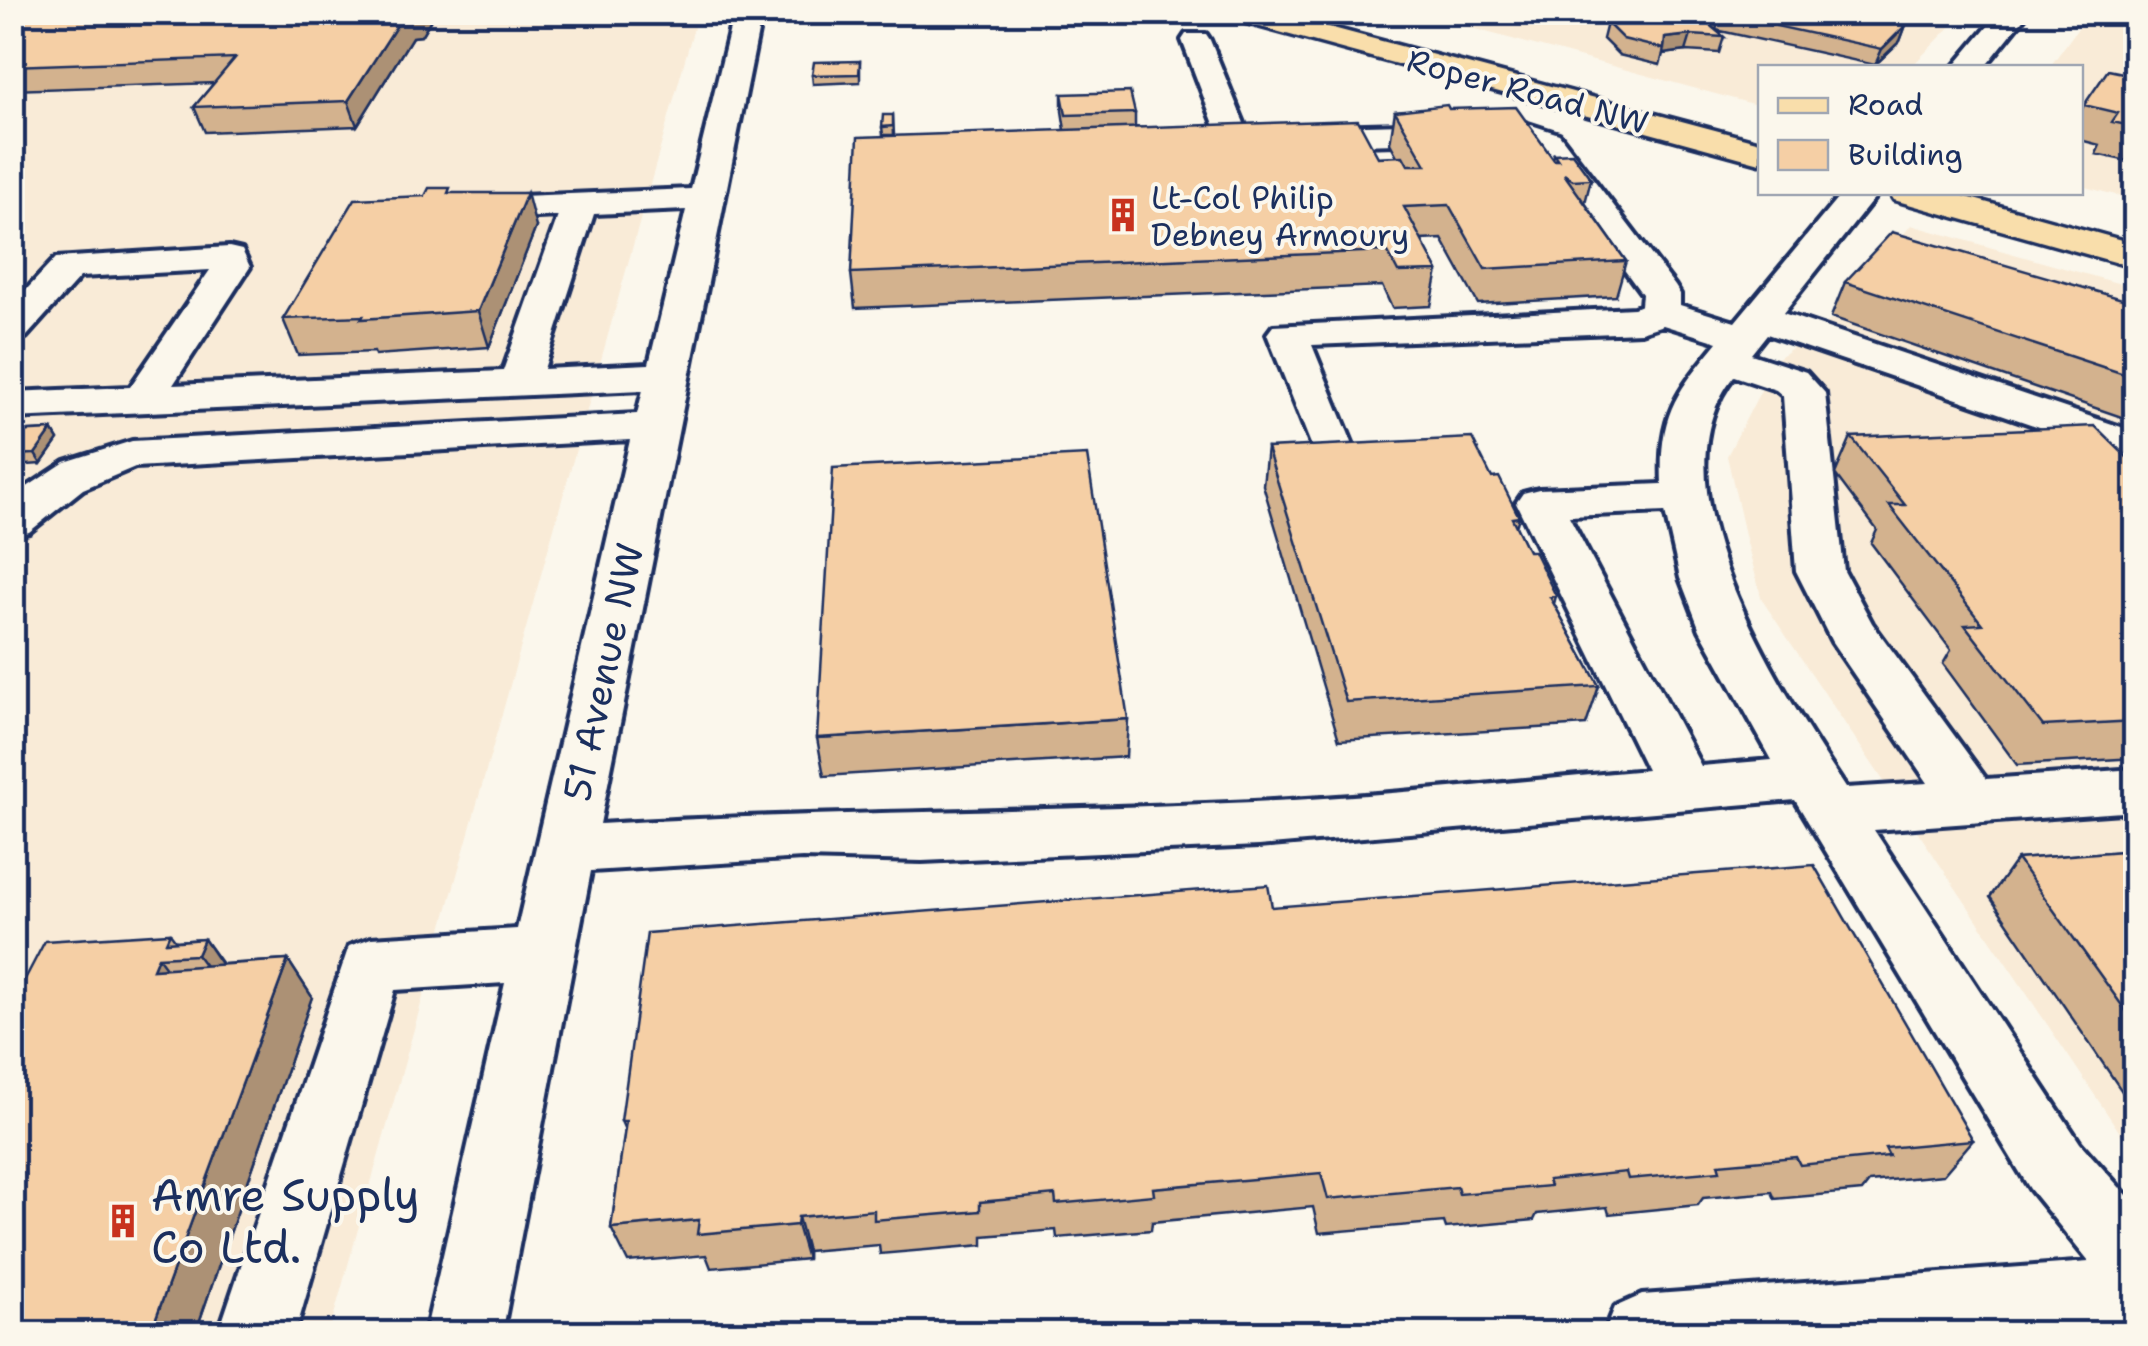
<svg xmlns="http://www.w3.org/2000/svg" width="2148" height="1346" font-family="'Shantell Sans',sans-serif">
  <style>
    .built { fill: #f9ebd7 }
    .lines { fill: none; stroke-linecap: round; stroke-linejoin: round }
    .minor-casing { stroke: #1b2f5e; stroke-width: 8 }
    .major-casing { stroke: #1b2f5e; stroke-width: 7 }
    .minor { fill: #fbf7ec; fill-rule: evenodd }
    .major { fill: #f9deab; fill-rule: evenodd }
    .wall { fill: #d3b28e; stroke: #1b2f5e; stroke-width: 2.5 }
    .shaded-wall { fill: #ac9174; stroke: #1b2f5e; stroke-width: 2.5 }
    .building { fill: #f5cfa5; stroke: #1b2f5e; stroke-width: 2.5 }
    .labels { text-anchor: middle; dominant-baseline: central; stroke-width: 8; stroke-linejoin: round; paint-order: stroke }
    .far-street-label { font-size: 32px; fill: #1b2f5e; stroke: #fbf7ec }
    .far-poi-label { font-size: 32px; fill: #1b2f5e; stroke: #fbf7ec; text-anchor: start }
    .street-label { font-size: 38px; fill: #1b2f5e; stroke: #fbf7ec }
    .near-poi-label { font-size: 45px; fill: #1b2f5e; stroke: #fbf7ec; text-anchor: start }
  </style>
  <rect width="100%" height="100%" fill="#fbf7ec"/>
  <filter id="ink" filterUnits="userSpaceOnUse"><feTurbulence type="fractalNoise" baseFrequency=".01" numOctaves="2"/><feDisplacementMap in="SourceGraphic" scale="20" xChannelSelector="R" yChannelSelector="G"/><feConvolveMatrix kernelMatrix="1 2 1 2 8 2 1 2 1" color-interpolation-filters="sRGB"/></filter>
  <g filter="url(#ink)">
    <!-- built -->
    <path class="built" d="M12 13H698L329 1333H13Z
      M1416 13H1964L1911 67 1760 68V106Z
      M2089 13H2135V200L2081 186 2080 68H2049Z
      M1911 225 2135 288V1155L1762 600 1746 539 1727 456 1777 359 1839 314Z"/>
    <g class="lines">
      <!-- minor casing -->
      <g class="minor-casing">
        <path id="minor" d="M734 12H762L600 824C817 811 1035 812 1253 802 1385 796 1516 781 1647 770L1516 503 1523 493 1539 489 1662 484C1659 414 1675 394 1718 342L1663 325 1641 332 1312 345 1353 445 1347 454 1331 458 1315 454 1267 334 1273 326 1634 308 1641 305 1642 294 1535 148 1516 141 1234 148 1222 145 1182 40 1186 34H1206L1210 40 1246 128 1519 121 1559 134 1675 286 1680 294V305L1735 322 1843 192H1879L1783 313 2136 432V460L1767 334 1751 354 1806 372 1825 393 1844 571 1872 623 1986 779 2136 769V811L1874 830 2080 1143 2136 1206V1334H1604L1615 1307 1642 1295 2089 1262 2030 1189 1795 800 1258 846 922 861 802 858 591 871 502 1334H425L505 983 395 990 295 1334H218L349 946 371 938 517 929 630 440 135 467 83 489 29 532 12 536V497L65 462 132 441 637 414 643 390 12 418V392L130 387 210 270 80 277 26 337 12 341V305L56 258 229 247 242 250 250 267 173 385 503 371 558 216 474 220 462 216 456 209 462 202 474 198 691 189ZM686 210 649 364 544 369 594 214ZM1734 376 1776 390 1783 396 1796 571 1832 642 1928 783 1846 788C1783 692 1646 486 1734 376ZM1665 512 1680 578 1700 630 1772 760 1701 766 1569 516Z
          M2000 12H2029L1984 68H1953Z"/>
      </g>
      <!-- major casing -->
      <g class="major-casing">
        <path id="major" d="M1224 12H1273L1760 142V163L1228 18Z
          M1889 192H1949L2136 244V268L1894 200Z"/>
      </g>
      <!-- minor -->
      <use href="#minor" class="minor"/>
      <!-- major -->
      <use href="#major" class="major"/>
    </g>
    <!-- wall -->
    <path class="wall" d="M12 12 430 21 421 36 412 37 357 126 205 132 194 107 214 83 12 90Z
      M1621 12H1848L1906 25 1900 41 1875 65 1716 30 1724 37 1719 53 1686 51 1663 54 1660 65 1619 55 1603 39 1607 23Z
      M860 61V82L813 84 812 75Z
      M2136 67V163L2096 154 2100 145 2080 140V113L2084 105 2123 73Z
      M1062 94 1135 113V127L1378 157 1397 156 1390 143 1395 111 1449 109 1553 159 1554 154 1591 179 1585 203 1626 261 1616 296 1478 304 1442 239 1421 240 1438 271 1431 306 1392 308 1382 286 855 308 851 273 1065 130 1062 111Z
      M893 115 894 135H883L882 127Z
      M452 193 536 227 489 347 375 355 374 352 298 355 283 319 425 196Z
      M1845 282 2136 303V422L1831 317Z
      M52 430 58 440 41 464 12 466V432Z
      M1851 437 2136 466V758L2017 765 1943 664 1951 650 1871 543 1877 530 1835 474Z
      M1267 448 1492 478 1519 517 1516 527 1528 551 1556 596 1554 604 1599 686 1586 725 1339 740 1263 485Z
      M1128 719 1126 757 824 776 817 738Z
      M2136 850V1112L1990 897 2017 859Z
      M1272 907 1973 1140 1943 1175 1869 1182 1862 1191 1775 1199 1772 1192 1703 1198 1698 1205 1609 1214 1607 1207 1537 1214 1534 1220 1446 1228 1444 1222 1319 1233 1313 1207 1152 1222 1151 1230 1057 1238 1056 1230 983 1236V1245L880 1254 879 1245 807 1251V1259L711 1268 706 1255 628 1262 611 1228 625 1130 621 1121Z
      M170 933 176 941 204 939 222 964 288 960 312 997 195 1334H12V1004Z"/>
    <!-- shaded-wall -->
    <path class="shaded-wall" d="M414 12H428L430 21 421 36 412 37 357 126 348 101 404 14Z
      M1721 14 1716 30 1702 19Z
      M1906 25 1900 41 1875 65 1882 49Z
      M1691 35 1686 51 1663 54 1665 38Z
      M527 193 536 227 489 347 478 311Z
      M52 430 58 440 41 464 35 454Z
      M204 939 230 977 224 992 197 955Z
      M158 957 186 995 153 969Z
      M288 960 312 997 195 1334H150Z
      M798 1217 807 1251V1259L797 1225Z"/>
    <!-- building -->
    <path class="building" d="M12 12H414L404 14 348 101 194 107 235 58 12 66Z
      M1621 12H1848L1906 25 1882 49 1721 14 1702 19 1724 37 1691 35 1665 38 1664 49 1623 39 1607 23Z
      M860 61 859 74 812 75 814 62Z
      M2127 66 2136 67V127L2112 122 2118 113 2084 105 2108 70 2123 73Z
      M1130 92 1135 113 1066 115 1062 94Z
      M1447 105 1449 109 1516 107 1554 160H1558L1554 154 1572 153 1591 179 1573 180 1564 174 1626 261 1485 269 1449 205 1404 207 1438 271 1398 272 1387 251 851 273 858 137 1358 120 1378 157 1403 156 1408 165H1426L1395 111Z
      M883 115H893V126L882 127Z
      M429 188H450L448 193H527L478 311 361 319 363 316 283 319 355 199 425 196Z
      M1892 232 2136 303V378L1845 282Z
      M2095 426 2136 466V721L2043 726 1965 625 1982 624 1889 505H1905L1851 437Z
      M52 430 35 454 12 455V432Z
      M1472 438 1492 478 1499 477 1519 517 1512 518 1528 551H1534L1556 596 1550 597 1599 686 1346 702 1267 448Z
      M1087 455 1128 719 817 738 833 468Z
      M2136 850V1025L2017 859Z
      M1814 865 1973 1140 1885 1148 1889 1156 1800 1165 1796 1157 1718 1164 1720 1171 1628 1179 1626 1172 1548 1180 1550 1186 1459 1194 1457 1187 1328 1199 1321 1173 1153 1188 1154 1195 1056 1204 1055 1195 980 1202V1211L874 1220V1210L798 1217 797 1225 697 1234 699 1220 611 1228 626 1121H621L647 933 1268 885 1272 907Z
      M170 933 166 942 204 939 197 955 158 957 153 969 288 960 150 1334H12V1004L45 941Z"/>
  </g>
  <!-- icons -->
  <defs>
    <g id="building-bare" transform="scale(2.7)"><path d="M-4-6H4V6H1V3H-1V6H-4ZM-2.5-4.3h1.7v1.8h-1.7ZM.8-4.3h1.7v1.8H.8ZM-2.5-1h1.7V.8h-1.7ZM.8-1h1.7V.8H.8Z" fill="#c8321e" stroke="#fbf7ec" stroke-width="2.5" paint-order="stroke"/></g>
  </defs>
  <g fill-rule="evenodd">
    <use href="#building-bare" x="1123" y="215"/>
    <use href="#building-bare" x="123" y="1221"/>
  </g>
  <g class="labels">
    <!-- far-street labels -->
    <g class="far-street-label">
      <text transform="translate(1528 91) rotate(15)">Roper Road NW</text>
    </g>
    <!-- far-poi labels -->
    <g class="far-poi-label">
      <text x="1151" y="197">Lt-Col Philip<tspan x="1151" dy="37">Debney Armoury</tspan></text>
    </g>
    <!-- street labels -->
    <g class="street-label">
      <text transform="translate(603 672) rotate(-78)">51 Avenue NW</text>
    </g>
    <!-- near-poi labels -->
    <g class="near-poi-label">
      <text x="151" y="1195">Amre Supply<tspan x="151" dy="52">Co Ltd.</tspan></text>
    </g>
  </g>
  <!-- margin -->
  <rect width="2148" height="1346" fill="none" stroke="#fbf7ec" stroke-width="50"/>
  <rect x="25" y="25" width="2098" height="1296" fill="none" stroke="#1b2f5e" stroke-width="4" filter="url(#ink)"/>
  <!-- legend -->
  <rect x="1758" y="65" width="325" height="130" fill="#fbf7ec" stroke="#a1a7b3" stroke-width="2.5"/>
  <rect x="1778" y="98" width="50" height="15" fill="#f9deab" stroke="#a1a7b3" stroke-width="2.5"/>
  <text x="1848" y="115" font-size="30" fill="#1b2f5e">Road</text>
  <rect x="1778" y="140" width="50" height="30" fill="#f5cfa5" stroke="#a1a7b3" stroke-width="2.5"/>
  <text x="1848" y="165" font-size="30" fill="#1b2f5e">Building</text>
</svg>
